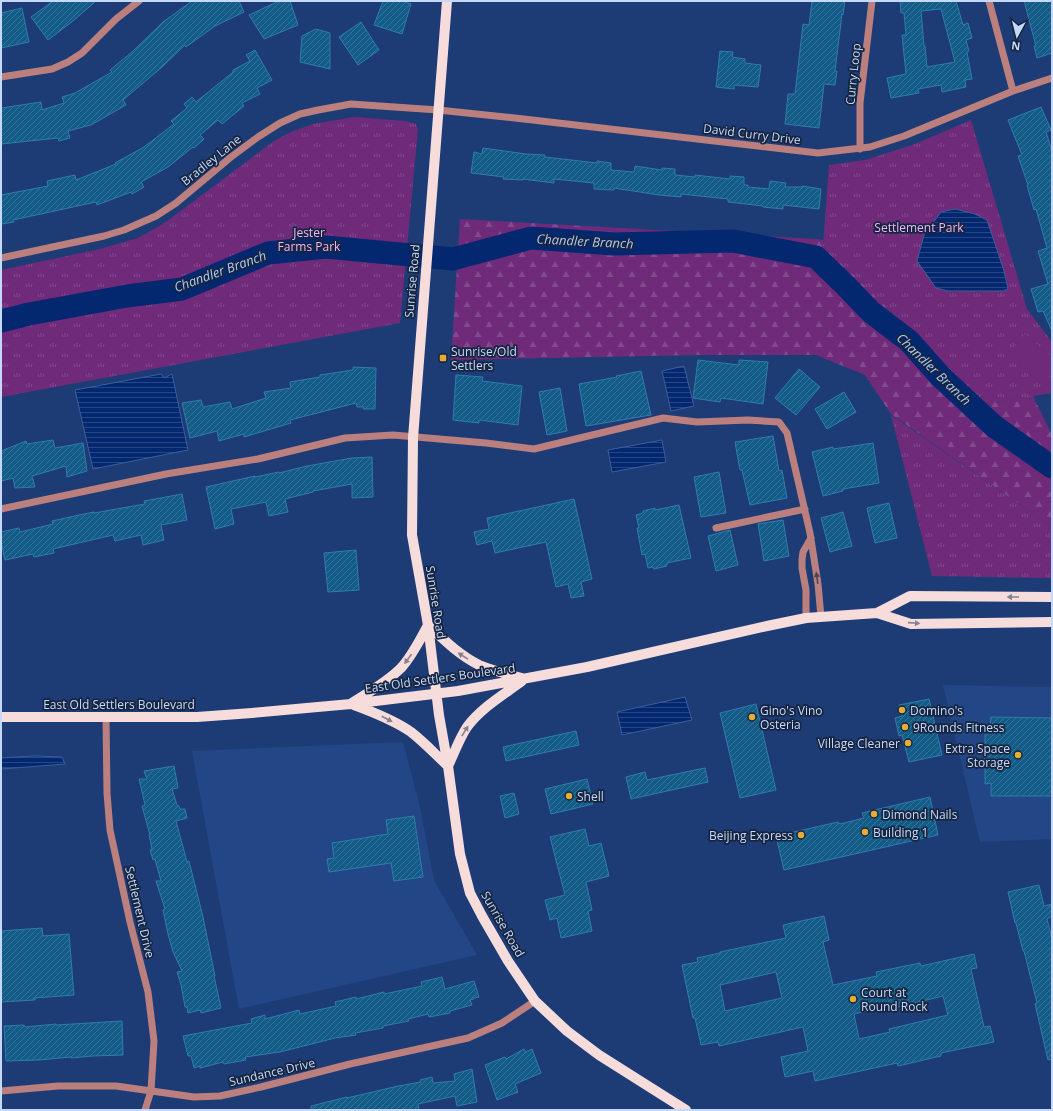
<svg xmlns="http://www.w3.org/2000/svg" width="1053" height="1111" font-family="'Open Sans',sans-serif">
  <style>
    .built { fill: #234687 }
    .grass { fill: url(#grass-tufts) }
    .forest { fill: url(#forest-firs) }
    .garden { fill: #6f2b7a }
    .water { fill: url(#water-rules); stroke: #3d5d9a }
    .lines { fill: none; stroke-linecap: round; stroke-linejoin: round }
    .river { stroke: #032870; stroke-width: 23 }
    .building { fill: url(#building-hatch); stroke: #317bad; fill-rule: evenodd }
    .minor { stroke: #bb807e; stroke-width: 7 }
    .major { stroke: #f6dddc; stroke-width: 10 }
    .oneway { fill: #504555 }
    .oneway2 { fill: #86818e }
    .poi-dot { fill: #e5ad35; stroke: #17253f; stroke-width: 1.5 }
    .labels { text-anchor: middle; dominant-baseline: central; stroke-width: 3.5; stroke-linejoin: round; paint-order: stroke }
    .street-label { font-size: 12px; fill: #c5d9fc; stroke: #17253f }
    .park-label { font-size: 12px; fill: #f2b4fb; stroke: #17253f }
    .poi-label { font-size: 12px; fill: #c5d9fc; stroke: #17253f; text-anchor: start }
    .water-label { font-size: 13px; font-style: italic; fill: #acc8fa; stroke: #17253f }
  </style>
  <defs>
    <pattern id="grass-tufts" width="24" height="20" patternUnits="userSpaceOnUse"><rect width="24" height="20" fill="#6f2b7a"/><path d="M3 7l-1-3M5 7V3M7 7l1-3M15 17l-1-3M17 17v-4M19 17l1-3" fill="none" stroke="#82498e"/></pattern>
    <pattern id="forest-firs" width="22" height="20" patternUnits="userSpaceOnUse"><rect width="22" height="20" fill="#6f2b7a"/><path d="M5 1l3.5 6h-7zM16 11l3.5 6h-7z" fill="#82498e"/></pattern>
    <pattern id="water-rules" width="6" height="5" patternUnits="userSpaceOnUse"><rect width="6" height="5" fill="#032870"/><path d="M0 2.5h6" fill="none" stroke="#264785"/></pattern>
    <pattern id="building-hatch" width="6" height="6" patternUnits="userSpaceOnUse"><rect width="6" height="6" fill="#145c88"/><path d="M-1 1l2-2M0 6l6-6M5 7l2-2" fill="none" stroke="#35739a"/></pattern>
  </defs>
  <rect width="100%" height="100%" fill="#1d3c76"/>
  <!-- built -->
  <path class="built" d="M943 685 1052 687V839L980 842Z
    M403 742 420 807 434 880 477 955 239 1009 192 751Z"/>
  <!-- grass -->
  <path class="grass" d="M354 117 405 121 416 124 418 129 400 323 1 397V270L100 249 138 238 163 224 274 141 291 132 313 124Z
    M971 120 1027 309 1052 342V393L982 404 890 310 823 246 829 165 865 160 915 144Z
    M891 415 1052 527V578L932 576Z"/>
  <!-- forest -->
  <path class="forest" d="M460 219 816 239 823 240V246L890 310 981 404 1033 396 1052 435V527L891 414 865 375 816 355H697L451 360Z"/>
  <!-- garden -->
  <path class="garden" d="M1025 334 1052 357V372L1042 384 1007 355Z"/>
  <!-- water -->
  <path class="water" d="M955 209 975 214 987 220 1004 271 1008 289 1003 291H948L936 288 917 261 924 235 941 212Z
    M684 366 694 406 671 411 662 371Z
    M161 374 164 378 172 374 188 450 93 469 75 390Z
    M662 440 666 462 612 472 608 450Z
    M685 697 692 720 622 735 617 712Z
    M35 756 62 757 65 764 1 769V758Z"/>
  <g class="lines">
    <!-- river -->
    <path class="river" d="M1 321 29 314 127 296 182 289 268 253 326 247 453 259 531 238 614 244 733 241 816 257 845 285 871 312 909 341 941 377 995 427 1052 467"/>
  </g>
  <!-- building -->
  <path class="building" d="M53 1H96L73 21 48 40 31 17Z
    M192 1H239L244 12 215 26 186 47 185 45 162 67 123 100 126 105 91 125 68 131 70 138 59 141 58 138 1 144V108L41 102 42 110 64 103 62 97 75 93 112 72 110 70 132 52 163 22Z
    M279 1H290L298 25 264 39 249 15Z
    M383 1H401L411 4 402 34 374 25Z
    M812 1H845L843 15 842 14 835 71H837L835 85 824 84 819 128 785 124 788 94H795L803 24 809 25Z
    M900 1H956L963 25 968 23 972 38 966 40 969 51 967 52 972 79 965 80 966 87 942 92 941 85 918 89 919 93 891 98 887 78 906 74 902 35H906L904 13H901ZM941 9 955 62 927 67 925 46H924L921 11Z
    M1024 1H1052V53L1037 58 1034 46H1036Z
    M22 8 29 42 1 48V13Z
    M361 22 379 50 358 65 339 37Z
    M316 29 330 33V69L300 62 302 36Z
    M255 50 272 80 257 88 260 94 242 103 244 106 222 124 218 120 200 135 204 139 194 148 193 147 168 167 141 182 144 187 132 194 131 192 97 205 96 202 13 220 14 222 1 224V195L48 186 47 181 75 175 76 180 116 164 115 163 144 147 174 124 171 121 187 108 184 104 192 97 196 102 233 72V70L250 61 246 55Z
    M720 51 733 52 732 57 745 59V63L761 65 758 87 734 85V89L716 87Z
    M1041 107 1051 130 1046 132 1052 151V331L1043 311 1038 312 1031 289 1048 284 1038 251 1047 248 1036 209 1034 210 1027 185H1028L1018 156 1022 155 1008 120Z
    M483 148 526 154 545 155V157L597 163V161L611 163V170L634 172 635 166 662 170V168L675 169V175L695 177V175L730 179V176L744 177V185H748V187L769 189 770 181 786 183 785 187H802V186L821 189 819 209 783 205V209L763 207V206L728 202V199L681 194V197L659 195 614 188V190L594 189V183L554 179V183L523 179V180L503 179 504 177 471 173 474 152 482 154Z
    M698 360 739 365V360L768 362 763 404 721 398 720 402 693 398Z
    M353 367 376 368 375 409H363L364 407H357L356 403 290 420 291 423 244 437V434L219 441 217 431 190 438 182 403 201 400 203 407 230 402 232 409 266 398 264 392 291 388 290 382 320 377V375L353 370Z
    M799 369 820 387 796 415 775 398Z
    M641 371 651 415 586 426 579 384 617 377 616 376Z
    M456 375 483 377 482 381 522 386 518 425 479 420V423L453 420Z
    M560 388 567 431 547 435 539 392Z
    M844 392 856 412 827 429 815 409Z
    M773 436 779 471 782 470 787 498 750 505 742 470H740L735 442Z
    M53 440 55 448 83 443 87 471 67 477 66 466 32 476 35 487 15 488 13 478 1 481V451L26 441 27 444Z
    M873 443 879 483 843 489V491L823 496 812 452 833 447V449Z
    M372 457 373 497 352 498V484L313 491V492L285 499 288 512 269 516 266 502 231 509 234 524 215 529 206 487 255 476V477L279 472V473L307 466 352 458Z
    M719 472 726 513 701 517 694 477Z
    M182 494 187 520 161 525 164 540 143 545 141 535 115 541 113 535 53 549 54 553 34 557 33 554 5 560 1 541V532L19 528 20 532 53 524 52 521 79 515 94 512V513L145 504 144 501Z
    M574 499 592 579 581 582 584 596 571 598 568 584 556 587 546 542 495 553 492 541 477 545 474 532 489 529 487 518Z
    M889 503 897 538 875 543 867 508Z
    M679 505 691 558 667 563V566L654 569 653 567 648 568 645 554 642 555 637 528H639L636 515 643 513V511L655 508V510Z
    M843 512 852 546 830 552 821 518Z
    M783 520 789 556 764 561 758 524Z
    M730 530 738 565 716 571 708 536Z
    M356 550 359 590 328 592 324 553Z
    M929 699 942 755 909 762 902 735 899 736 895 718 902 716 899 705Z
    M756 704 776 790 740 798 720 713Z
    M991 717 1052 718V796H991V783L985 784V727H990Z
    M576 731 579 745 506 761 503 747Z
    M174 766 178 788 172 789 177 805 179 806 180 809H185L187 818 176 821 187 862 189 861 203 917 215 976H214L221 1008 201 1013 200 1010 188 1013 187 1007H185L181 985 177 972 182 971 173 952 168 934 163 910 165 909 156 881H161L155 859 153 860 150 850 152 849 149 835H150L142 806 145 805 139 779H147L144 771Z
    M705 768 708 782 631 799 626 777 645 772 647 780Z
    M587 779 593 804 551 814 545 789Z
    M514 793 519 814 505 818 500 796Z
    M930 797 938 835 784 870 776 836 838 822 840 824 864 818 862 813Z
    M414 816 423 877 394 881 391 863 329 872 327 859 334 858 332 843 388 834 386 820Z
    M585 829 589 846 601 843 609 876 586 882 592 910 588 911 592 931 561 938 557 918 550 920 545 900 565 895 550 837Z
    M1039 885 1044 906 1052 904V916L1047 919 1052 939V1059L1048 1060 1035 1004 1037 1003 1024 951H1023L1016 923H1015L1008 892Z
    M824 916 829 940 823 942 833 985 877 976 876 972 920 963 921 966 974 954 977 968 971 969 984 1027 990 1026 994 1042 941 1053V1056L898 1066 897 1063 815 1081 813 1071 785 1077 781 1057 808 1051 803 1027 719 1046 718 1042 701 1045 695 1018H693L682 965 698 962 697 958 720 953V952L786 938 783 925ZM776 972 782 998 725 1011 720 985ZM943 996 948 1015 889 1029 890 1032 859 1039 854 1014 884 1007 885 1010Z
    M42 928 43 936 69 934 74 995 35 998V1000L1 1002V931Z
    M442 977 445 989 474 981 479 997 474 998V999L470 1000 472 1005 450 1011V1013L429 1017 428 1014 408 1019 409 1021 383 1026V1028L355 1033 356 1035 335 1038 280 1052 245 1057 246 1060 224 1064 223 1062 200 1068V1066L194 1068 191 1056H188L183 1036 252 1023 251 1019 265 1015V1019L299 1010 300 1014 336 1006 335 1002 356 997V999L384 992V994L422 986 421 982Z
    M122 1021 123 1055 93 1056 71 1058V1057L39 1060 6 1061 4 1026 24 1025 25 1027 56 1024V1025Z
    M524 1049 526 1052 532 1049 541 1073 515 1084 518 1092 497 1100 485 1065 505 1057 506 1059Z
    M472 1069 477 1102 457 1106 455 1096 418 1104 419 1110H311V1106L347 1097V1098L398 1086 421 1082 420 1080 432 1077 433 1083 455 1081 454 1074Z"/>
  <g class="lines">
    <!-- minor -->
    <path class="minor" d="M989 1 1013 91
      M1 77 52 69 68 62 82 53 116 19 139 1
      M860 149V103L872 1
      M1 258 104 236 124 230 156 216 176 203 231 157 258 137 280 123 300 114 318 110 351 104 438 110 515 118 818 153 870 147 904 136 1013 91 1052 78
      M1 509 166 474 258 459 345 438 393 435 486 443 534 449 663 418 697 422 748 420 779 422 787 433 810 533 818 584 821 617
      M716 528 805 509
      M806 618V590L802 568V560L803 552 811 538
      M106 717 107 793 110 830 130 922 148 992 154 1041 151 1091 145 1110
      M1 1091 58 1086H116L194 1097 220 1096 261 1087 350 1064 468 1038 502 1023 535 1001"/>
    <!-- major -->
    <path class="major" d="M447 1 413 438 412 535 428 625 439 715 448 766 460 854 470 893 482 916 508 961 535 1001 567 1031 599 1055 686 1110
      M877 613 910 596 1052 597
      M352 703C369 692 387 682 401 668 412 656 420 640 428 625 444 640 459 655 479 665 493 671 509 674 524 679
      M354 705C373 712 394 720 411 732 424 742 436 755 448 766
      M1 717H197L252 713 351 704 458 691 587 667 767 626 806 618 877 613 911 624 1052 622
      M448 766C454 754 459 739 467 727 481 708 503 695 522 681"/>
  </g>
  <!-- one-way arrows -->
  <defs><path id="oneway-solid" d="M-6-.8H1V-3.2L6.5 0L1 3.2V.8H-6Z"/></defs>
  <use class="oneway" href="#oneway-solid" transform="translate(817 578) rotate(-98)"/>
  <g class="oneway2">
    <use href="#oneway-solid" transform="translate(1013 597) rotate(-180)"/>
    <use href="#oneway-solid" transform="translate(914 623) rotate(4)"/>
    <use href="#oneway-solid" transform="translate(463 656) rotate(-148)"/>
    <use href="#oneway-solid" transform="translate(408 659) rotate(126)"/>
    <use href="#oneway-solid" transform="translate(387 719) rotate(28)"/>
    <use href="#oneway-solid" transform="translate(465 731) rotate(-58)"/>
  </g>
  <!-- markers -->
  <g class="poi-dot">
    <rect x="439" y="354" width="8" height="8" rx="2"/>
    <circle cx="902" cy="710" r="4"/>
    <circle cx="752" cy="717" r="4"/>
    <circle cx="905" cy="727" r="4"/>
    <circle cx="908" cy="743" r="4"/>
    <circle cx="1018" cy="755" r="4"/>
    <circle cx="569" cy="796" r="4"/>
    <circle cx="874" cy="814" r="4"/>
    <circle cx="865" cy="832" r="4"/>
    <circle cx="801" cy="835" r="4"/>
    <circle cx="853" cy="999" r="4"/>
  </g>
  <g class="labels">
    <!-- street labels -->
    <g class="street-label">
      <text transform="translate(853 74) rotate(-84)">Curry Loop</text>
      <text transform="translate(752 134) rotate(7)">David Curry Drive</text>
      <text transform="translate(211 160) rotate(-39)">Bradley Lane</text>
      <text transform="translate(412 281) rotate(-85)">Sunrise Road</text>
      <text transform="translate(436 602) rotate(81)">Sunrise Road</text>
      <text transform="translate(440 678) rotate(-8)">East Old Settlers Boulevard</text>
      <text x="119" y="704">East Old Settlers Boulevard</text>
      <text transform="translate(140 912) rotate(77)">Settlement Drive</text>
      <text transform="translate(503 924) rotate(60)">Sunrise Road</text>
      <text transform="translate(272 1072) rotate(-13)">Sundance Drive</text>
    </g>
    <!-- park labels -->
    <g class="park-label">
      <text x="919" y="227">Settlement Park</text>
      <text x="309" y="232">Jester<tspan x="309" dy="14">Farms Park</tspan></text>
    </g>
    <!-- poi labels -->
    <g class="poi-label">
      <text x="451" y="351">Sunrise/Old<tspan x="451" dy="14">Settlers</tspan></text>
      <text x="760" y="710">Gino's Vino<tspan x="760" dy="14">Osteria</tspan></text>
      <text x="910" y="710">Domino's</text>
      <text x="913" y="727">9Rounds Fitness</text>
      <text x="900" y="743" text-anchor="end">Village Cleaner</text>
      <text x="1010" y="748" text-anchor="end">Extra Space<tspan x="1010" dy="14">Storage</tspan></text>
      <text x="577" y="796">Shell</text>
      <text x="882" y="814">Dimond Nails</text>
      <text x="873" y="832">Building 1</text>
      <text x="793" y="835" text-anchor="end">Beijing Express</text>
      <text x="861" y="992">Court at<tspan x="861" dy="14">Round Rock</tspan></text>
    </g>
    <!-- water labels -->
    <g class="water-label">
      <text transform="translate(585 241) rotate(3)">Chandler Branch</text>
      <text transform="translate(220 271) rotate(-20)">Chandler Branch</text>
      <text transform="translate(934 369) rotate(44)">Chandler Branch</text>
    </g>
  </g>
  <!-- border -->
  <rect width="1053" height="1111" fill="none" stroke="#c5d9fc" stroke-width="4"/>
  <!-- north arrow -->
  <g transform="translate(1017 36) rotate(187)" stroke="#17253f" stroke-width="3" paint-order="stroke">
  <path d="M0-3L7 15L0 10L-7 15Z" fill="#c5d9fc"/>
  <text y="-6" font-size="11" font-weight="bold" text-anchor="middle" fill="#c5d9fc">N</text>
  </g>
</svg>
